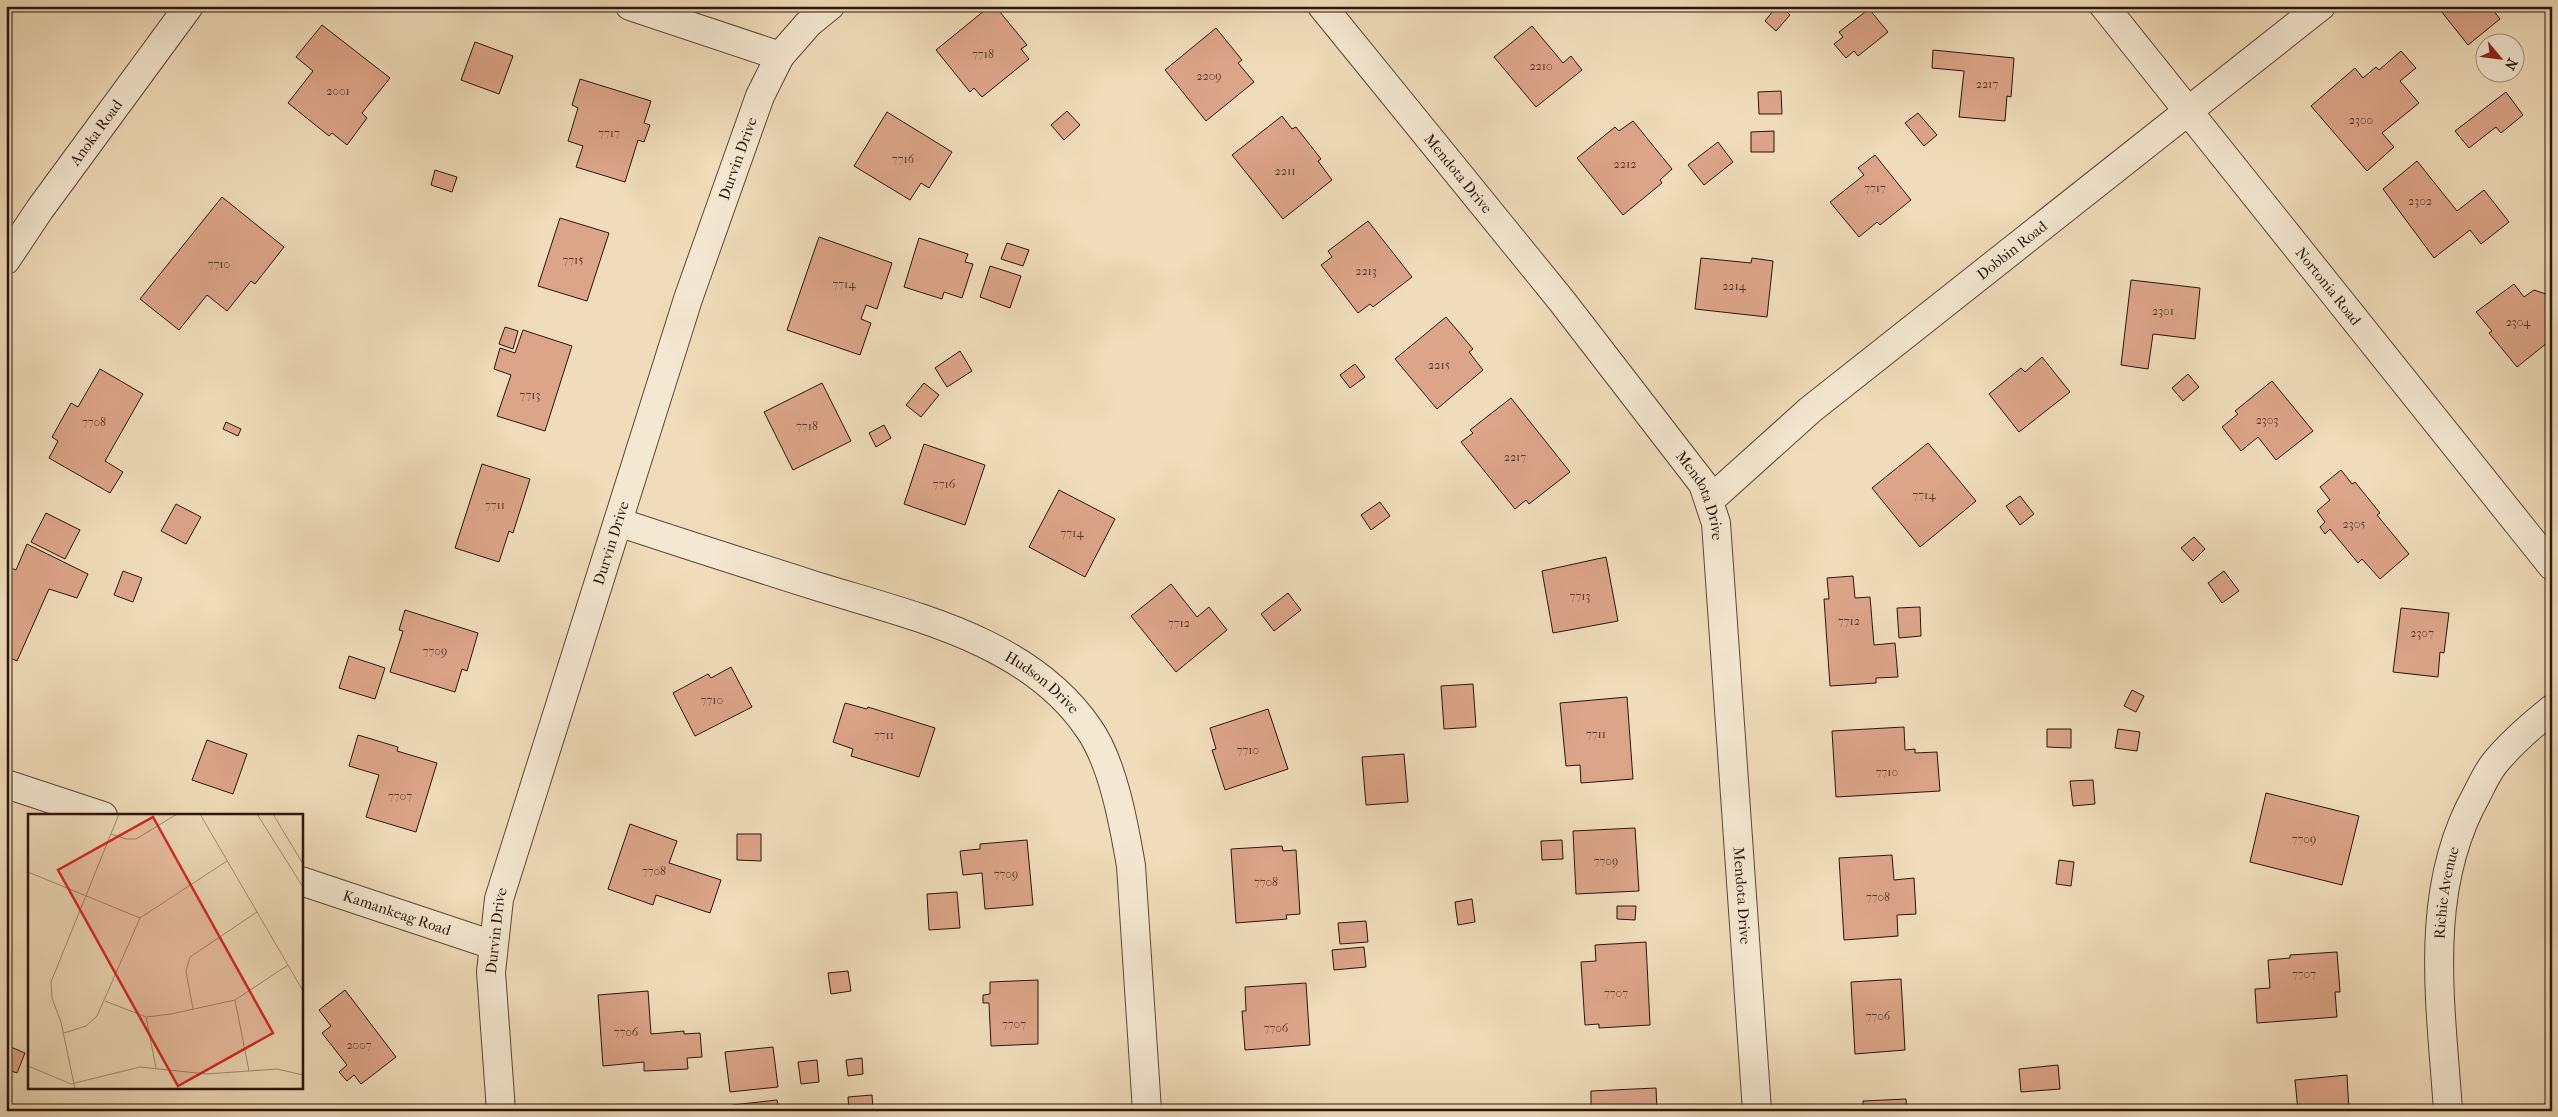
<svg xmlns="http://www.w3.org/2000/svg" width="2558" height="1117" font-family="'IM FELL French Canon',serif">
  <style>
    .building { fill: #dca489; stroke: #2b150a }
    .lines { fill: none; stroke-linecap: round; stroke-linejoin: round }
    .minor-casing { stroke: #5c4736; stroke-width: 30 }
    .minor { stroke: #f5e8d2; stroke-width: 28 }
    .labels { text-anchor: middle; dominant-baseline: central; stroke-width: 4; stroke-linejoin: round; paint-order: stroke }
    .number-label { font-size: 12px; fill: #57392a }
    .street-label { font-size: 15px; fill: #2b150a; stroke: #f5e8d2 }
    .inset-road { fill: none; stroke: #a18c74; stroke-width: 1 }
    .view { fill: #d62828; fill-opacity: 0.15; stroke: #d62828; stroke-width: 2.5 }
    .inset-edge { fill: none; stroke: #2b150a; stroke-width: 2.5 }
  </style>
  <rect width="100%" height="100%" fill="#f0dcba"/>
  <filter id="stains"><feTurbulence type="fractalNoise" baseFrequency=".004" numOctaves="4"/><feColorMatrix values="0 0 0 0 .2 0 0 0 0 .09 0 0 0 0 .02 0 0 0 .5 -.17"/></filter>
  <radialGradient id="worn" r=".72"><stop offset=".6" stop-color="#630" stop-opacity="0"/><stop offset="1" stop-color="#630" stop-opacity=".3"/></radialGradient>
  <!-- building -->
  <path class="building" d="M990 6H995L1027 45 1021 49 1029 59 982 97 974 88 970 92 936 50Z
    M1777 6H1781L1790 15 1776 31 1765 21Z
    M2437 6H2490L2500 19 2468 45Z
    M1869 9 1888 32 1858 56 1854 51 1846 58 1834 44 1843 37 1839 32Z
    M322 25 390 78 362 113 367 118 347 145 332 133 329 136 288 103 313 71 296 57Z
    M1532 26 1563 63 1571 56 1582 70 1536 107 1494 57Z
    M1216 28 1242 60 1238 63 1254 82 1206 121 1165 70Z
    M475 42 513 56 499 94 461 80Z
    M1933 50 2014 58 2011 97 2007 96 2005 121 1959 117 1964 71 1932 68Z
    M2401 51 2416 68 2400 81 2419 103 2382 133 2394 147 2367 171 2311 106 2355 68 2363 78 2376 67 2379 70Z
    M580 79 651 101 644 123 650 125 644 142 638 140 625 182 576 167 583 146 568 141 578 108 572 105Z
    M1781 91 1782 114H1759L1758 92Z
    M2506 92 2523 115 2501 133 2496 127 2469 148 2455 131Z
    M1067 111 1080 125 1064 140 1051 125Z
    M887 112 952 152 929 188 921 183 910 200 854 166Z
    M1918 113 1937 135 1924 146 1905 123Z
    M1282 116 1292 129 1296 127 1321 159 1318 161 1332 180 1283 219 1232 155Z
    M1633 121 1672 169 1660 180 1662 183 1623 215 1577 158 1615 127 1619 131Z
    M1774 131V152H1751V132Z
    M1718 142 1733 162 1704 185 1688 165Z
    M1875 155 1911 200 1880 225 1877 222 1859 237 1830 202 1864 175 1858 168Z
    M2417 161 2457 211 2484 190 2509 222 2481 244 2470 230 2434 258 2383 189Z
    M435 170 457 177 452 192 431 185Z
    M222 197 284 247 255 284 251 281 227 311 207 295 179 330 140 299Z
    M560 218 609 233 587 301 538 286Z
    M1368 221 1412 277 1373 307 1370 304 1358 313 1321 265 1332 257 1328 251Z
    M819 237 892 263 877 309 866 305 861 319 871 323 860 355 787 330Z
    M919 238 968 254 965 262 973 264 962 298 944 292 942 299 904 287Z
    M1007 243 1029 250 1023 266 1001 259Z
    M1701 258 1751 263 1752 258 1773 261 1767 317 1695 309Z
    M990 266 1021 276 1010 308 980 297Z
    M2131 280 2200 288 2195 339 2153 334 2148 369 2121 365Z
    M2514 284 2524 297 2534 290 2552 296V339L2517 367 2489 333 2492 331 2476 312Z
    M1446 317 1473 349 1469 352 1483 370 1437 409 1395 359Z
    M505 327 518 331 513 349 499 344Z
    M523 330 572 346 545 431 497 416 511 375 494 369 500 348 515 353Z
    M960 351 972 371 947 387 935 368Z
    M2042 357 2070 392 2019 432 1989 394 2021 368 2025 372Z
    M1355 364 1365 377 1350 388 1340 375Z
    M100 369 143 394 105 461 123 472 110 493 49 458 58 441 52 437 71 403 78 407Z
    M2188 374 2199 387 2183 401 2172 388Z
    M2272 381 2313 431 2276 460 2258 437 2241 451 2222 427 2238 414 2235 411Z
    M822 383 851 441 793 470 764 412Z
    M924 383 939 395 921 417 906 405Z
    M1511 398 1570 472 1529 504 1526 500 1515 509 1461 442 1473 433 1470 430Z
    M226 422 241 429 238 436 223 429Z
    M884 425 891 438 876 447 869 433Z
    M1928 443 1976 501 1920 547 1872 488Z
    M924 444 985 465 965 525 904 504Z
    M482 464 530 479 513 533 509 531 499 562 455 548Z
    M2341 470 2352 484 2355 482 2380 513 2377 515 2409 554 2380 579 2362 559 2358 563 2330 529 2325 534 2320 527 2325 522 2317 511 2330 500 2320 487Z
    M1059 490 1115 519 1085 577 1029 547Z
    M2020 496 2034 514 2020 525 2006 506Z
    M1380 502 1390 516 1371 530 1361 515Z
    M176 504 201 517 186 544 161 531Z
    M46 513 80 530 65 559 31 542Z
    M2194 537 2205 549 2193 561 2181 548Z
    M27 544 88 574 77 598 49 589 17 661 6 656V566L16 570Z
    M1606 557 1618 621 1553 633 1542 571Z
    M123 571 142 578 133 602 114 595Z
    M2224 571 2239 591 2222 603 2208 583Z
    M1853 576 1855 598 1870 597 1874 645 1895 643 1898 677 1876 678V683L1830 686 1824 599H1829L1827 578Z
    M1171 584 1197 617 1209 607 1227 630 1176 672 1131 616Z
    M1288 593 1301 610 1274 631 1261 614Z
    M1920 607 1921 636 1899 638 1897 608Z
    M2401 608 2449 613 2444 653 2440 652 2438 677 2393 672Z
    M405 610 478 633 467 671 462 669 455 692 390 672 403 631 399 630Z
    M349 656 385 668 375 699 339 688Z
    M731 667 752 707 695 736 673 693 708 674 711 678Z
    M1473 684 1476 727 1444 729 1441 686Z
    M2132 690 2144 696 2136 712 2124 706Z
    M1627 697 1633 779 1581 783 1580 765 1566 766 1560 703Z
    M845 703 867 709 868 707 935 728 919 777 851 756 853 749 833 742Z
    M1268 709 1288 769 1225 790 1212 750 1216 749 1210 728Z
    M1904 727 1905 750 1915 749V753L1937 752 1940 791 1836 797 1832 731Z
    M2047 729H2071V748L2047 747Z
    M2118 729 2140 732 2137 751 2115 748Z
    M358 735 398 747 397 751 437 763 416 832 366 817 379 775 349 766Z
    M207 740 247 754 233 794 192 780Z
    M1404 754 1408 802 1366 805 1362 757Z
    M2093 780 2095 804 2073 806 2070 781Z
    M2266 793 2359 816 2342 885 2250 862Z
    M630 824 677 841 669 863 721 880 710 913 656 895 653 905 608 889Z
    M1635 828 1639 891 1576 894 1573 831Z
    M737 834H761V861L737 860Z
    M1027 840 1033 905 985 909 982 873 963 875 960 851 980 849V844Z
    M1562 840 1563 859 1542 860 1541 841Z
    M1282 846 1283 851 1296 850 1300 914 1286 915 1287 919 1236 923 1231 849Z
    M1892 855 1894 880 1914 878 1916 914 1897 915 1898 936 1844 940 1839 858Z
    M2059 860 2074 862 2071 886 2056 884Z
    M957 892 960 928 929 930 927 894Z
    M1472 899 1475 922 1458 925 1455 902Z
    M1617 906H1636L1635 920 1617 919Z
    M1366 921 1368 942 1340 944 1338 923Z
    M1646 942 1650 1025 1599 1028V1024L1585 1025 1581 962 1596 961 1595 945Z
    M1364 947 1366 967 1334 970 1332 950Z
    M2337 952 2340 992H2335L2337 1017 2257 1023 2255 989 2270 988 2268 960 2290 958V955Z
    M848 971 851 991 831 994 828 973Z
    M1901 979 1905 1050 1855 1054 1851 982Z
    M1038 980V1044L991 1046 989 1003H983V995L990 994V982Z
    M1306 983 1310 1045 1245 1050 1242 1011H1246L1245 987Z
    M345 990 396 1057 361 1084 354 1075 347 1081 339 1072 347 1065 322 1033 331 1026 319 1010Z
    M648 991 651 1034 684 1031V1034L700 1033 702 1057 687 1058 688 1069 644 1071V1062L603 1066 598 995Z
    M2552 1032V1106H2550L2546 1033Z
    M6 1045 25 1053 17 1073 6 1069Z
    M773 1047 778 1087 730 1092 725 1052Z
    M862 1058 863 1074 848 1076 846 1060Z
    M817 1060 819 1082 801 1084 798 1062Z
    M2058 1065 2060 1089 2021 1092 2019 1069Z
    M2347 1075 2349 1111H2298L2295 1080Z
    M1656 1088 1657 1111H1591V1091Z
    M872 1095 873 1111H849L848 1097Z
    M1906 1099 1907 1111H1863V1101Z
    M777 1100 779 1111H733L732 1105Z
    M1049 1107V1111H976V1110Z"/>
  <g class="lines">
    <!-- minor casing -->
    <g class="minor-casing">
      <g id="minor">
        <path d="M630 6 780 56"/>
        <path id="s1" d="M1322 6 1561 300 1703 484 1716 523 1757 1111"/>
        <path id="s2" d="M2104 6 2552 566"/>
        <path id="s3" d="M6 260 40 209 189 6"/>
        <path id="s4" d="M1710 500 1810 410 2321 6"/>
        <path id="s5" d="M618 522C684 544 750 565 816 586 912 616 1029 640 1089 729 1113 763 1124 825 1131 866L1147 1111"/>
        <path d="M6 784 103 816"/>
        <path id="s6" d="M301 881 493 945"/>
        <path id="s7" d="M501 1111 491 972 499 899 688 299 760 96 780 56 808 24 830 6"/>
        <path id="s8" d="M2448 1111C2441 1004 2422 891 2477 794 2482 784 2487 773 2494 764 2510 744 2532 725 2552 709"/>
      </g>
    </g>
    <!-- minor -->
    <use href="#minor" class="minor"/>
  </g>
  <g class="labels">
    <!-- number labels -->
    <g class="number-label">
      <text x="983" y="54">7718</text>
      <text x="1541" y="66">2210</text>
      <text x="1209" y="76">2209</text>
      <text x="1987" y="84">2217</text>
      <text x="338" y="91">2001</text>
      <text x="2361" y="120">2300</text>
      <text x="609" y="133">7717</text>
      <text x="903" y="159">7716</text>
      <text x="1625" y="164">2212</text>
      <text x="1285" y="171">2211</text>
      <text x="1875" y="188">7717</text>
      <text x="2420" y="201">2302</text>
      <text x="573" y="260">7715</text>
      <text x="219" y="264">7710</text>
      <text x="1366" y="271">2213</text>
      <text x="844" y="284">7714</text>
      <text x="1734" y="286">2214</text>
      <text x="2163" y="311">2301</text>
      <text x="2518" y="322">2304</text>
      <text x="1439" y="365">2215</text>
      <text x="530" y="395">7713</text>
      <text x="2267" y="420">2303</text>
      <text x="94" y="422">7708</text>
      <text x="807" y="426">7718</text>
      <text x="1515" y="457">2217</text>
      <text x="944" y="484">7716</text>
      <text x="1924" y="495">7714</text>
      <text x="495" y="505">7711</text>
      <text x="2354" y="524">2305</text>
      <text x="1072" y="533">7714</text>
      <text x="1580" y="596">7713</text>
      <text x="1849" y="621">7712</text>
      <text x="1179" y="623">7712</text>
      <text x="2422" y="633">2307</text>
      <text x="435" y="651">7709</text>
      <text x="712" y="700">7710</text>
      <text x="1596" y="734">7711</text>
      <text x="884" y="735">7711</text>
      <text x="1248" y="750">7710</text>
      <text x="1887" y="772">7710</text>
      <text x="400" y="796">7707</text>
      <text x="2304" y="839">7709</text>
      <text x="1606" y="861">7709</text>
      <text x="654" y="871">7708</text>
      <text x="1006" y="874">7709</text>
      <text x="1266" y="882">7708</text>
      <text x="1878" y="897">7708</text>
      <text x="2304" y="974">7707</text>
      <text x="1616" y="993">7707</text>
      <text x="1878" y="1016">7706</text>
      <text x="1014" y="1024">7707</text>
      <text x="1276" y="1028">7706</text>
      <text x="626" y="1032">7706</text>
      <text x="359" y="1045">2007</text>
    </g>
    <!-- street labels -->
    <g class="street-label">
      <text stroke="none"><textPath href="#s3" startOffset="156">Anoka Road</textPath></text>
      <text stroke="none"><textPath href="#s7" startOffset="991">Durvin Drive</textPath></text>
      <text stroke="none"><textPath href="#s1" startOffset="216">Mendota Drive</textPath></text>
      <text stroke="none"><textPath href="#s4" startOffset="392">Dobbin Road</textPath></text>
      <text stroke="none"><textPath href="#s2" startOffset="359">Nortonia Road</textPath></text>
      <text stroke="none"><textPath href="#s1" startOffset="621">Mendota Drive</textPath></text>
      <text stroke="none"><textPath href="#s7" startOffset="586">Durvin Drive</textPath></text>
      <text stroke="none"><textPath href="#s5" startOffset="456">Hudson Drive</textPath></text>
      <text stroke="none"><textPath href="#s8" startOffset="219">Richie Avenue</textPath></text>
      <text stroke="none"><textPath href="#s1" startOffset="1026">Mendota Drive</textPath></text>
      <text stroke="none"><textPath href="#s6" startOffset="101">Kamankeag Road</textPath></text>
      <text stroke="none"><textPath href="#s7" startOffset="181">Durvin Drive</textPath></text>
    </g>
  </g>
  <!-- overview -->
  <g transform="translate(28 814)">
    <rect width="275" height="275" fill="#f0dcba"/>
    <path class="inset-road" d="M172 0 275 177M229 0 275 73M245 0 275 50M83 20 98 25H108L149 0M0 58 112 104M207 186 221 257M77 187 118 203 143 200 207 186 260 151M165 195 158 157 162 143 229 98M118 203 128 254M36 219 58 212 69 202 112 104 199 47M0 252 43 270 112 253 178 260 249 255 275 261M47 275 33 208 24 184 23 168 91 0"/>
    <path class="view" d="M125 3 245 219 150 272 30 56Z"/>
    <rect width="275" height="275" class="inset-edge"/>
  </g>
  <!-- margin -->
  <rect width="2558" height="1117" fill="none" stroke="#f0dcba" stroke-width="25"/>
  <rect x="8" y="8" width="2543" height="1102" fill="none" stroke="#2b150a" stroke-width="2.5"/>
  <rect x="12" y="12" width="2533" height="1092" fill="none" stroke="#2b150a"/>
  <!-- north arrow -->
  <g transform="translate(2500 58) rotate(119)"><circle r="24" fill="#f5e8d2" stroke="#a49482"/>
  <path d="M0-4L9 19L0 12L-9 19Z" fill="#8f2418"/>
  <text y="-8" font-size="14" font-weight="bold" text-anchor="middle" fill="#2b150a">N</text>
  </g>
  <rect width="100%" height="100%" filter="url(#stains)"/>
  <rect width="100%" height="100%" fill="url(#worn)"/>
</svg>
